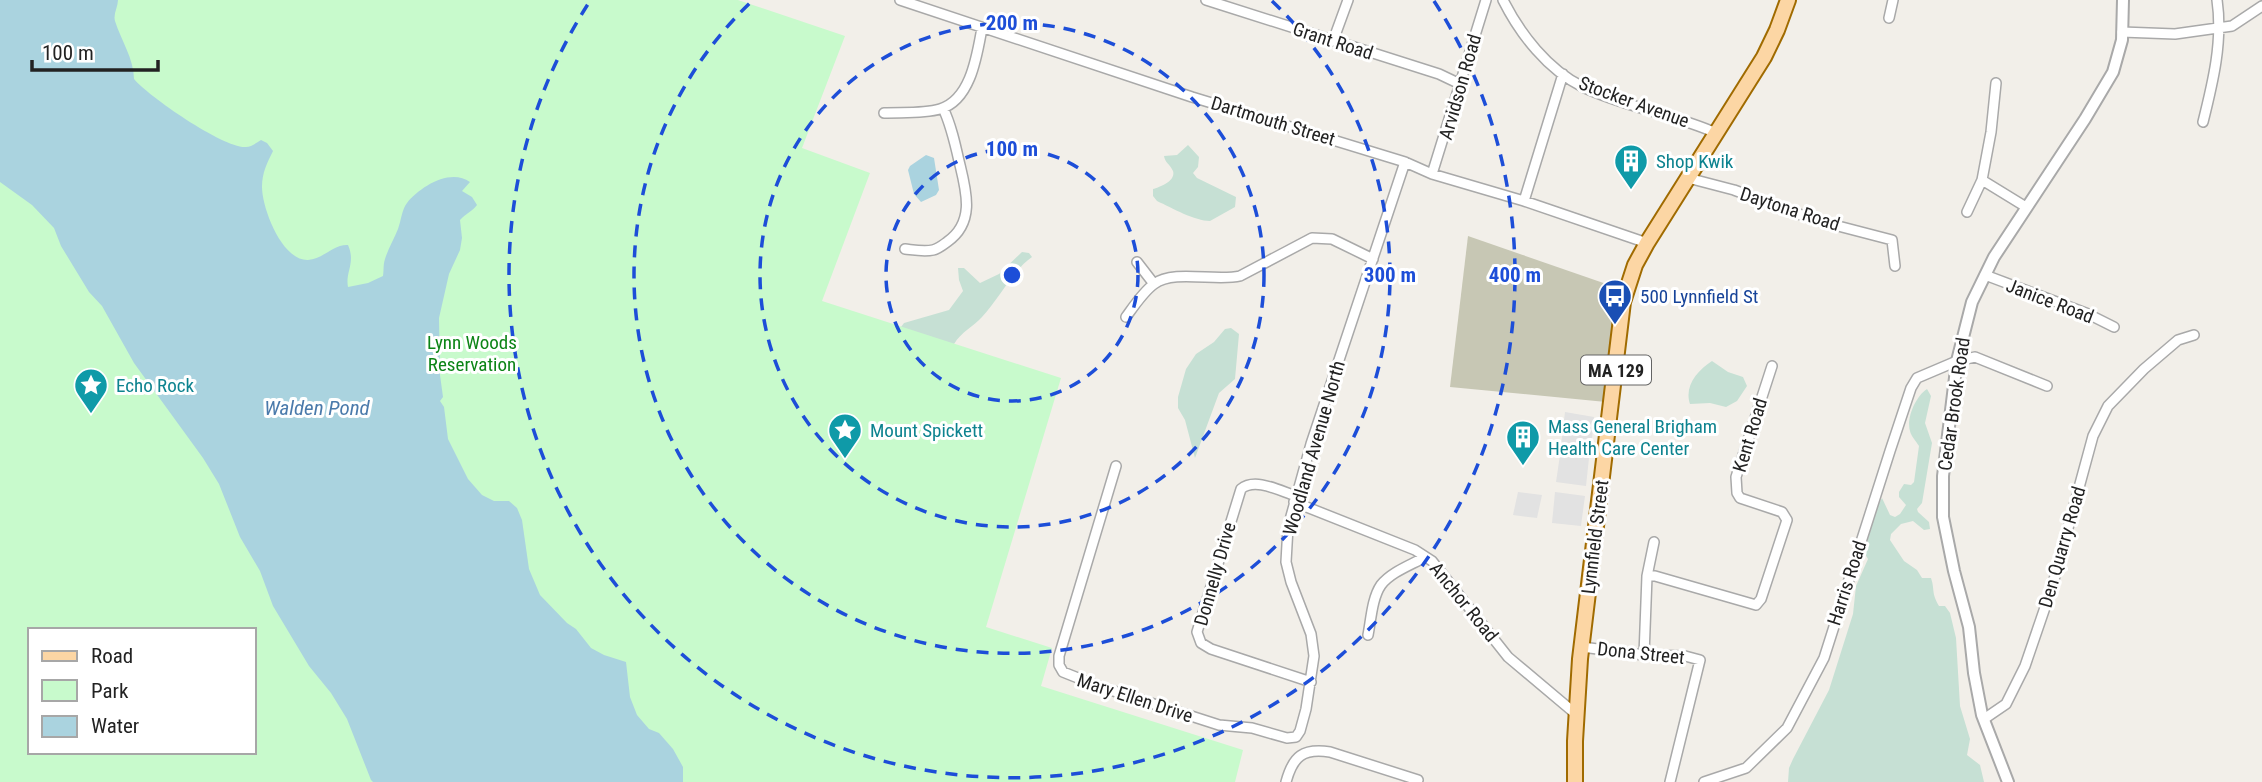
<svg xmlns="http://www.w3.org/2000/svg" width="2262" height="782" font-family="'Roboto Condensed',sans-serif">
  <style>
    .construction { fill: #c7c7b4 }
    .wetland { fill: #c6e0d4 }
    .park { fill: #c8facc; fill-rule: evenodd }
    .parking { fill: #e2e2e2 }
    .water { fill: #aad3df }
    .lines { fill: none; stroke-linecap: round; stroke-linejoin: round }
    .minor-casing { stroke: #a9a9a9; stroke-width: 12 }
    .tertiary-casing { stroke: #a9a9a9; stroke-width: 14 }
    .primary-casing { stroke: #a06b00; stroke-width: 18 }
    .minor { stroke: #fff; stroke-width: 9 }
    .tertiary { stroke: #fff; stroke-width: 10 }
    .primary { stroke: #fcd6a4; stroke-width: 14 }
    .ring { fill: none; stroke: #1d4ed8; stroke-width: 3.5; stroke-dasharray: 12 9 }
    .labels { text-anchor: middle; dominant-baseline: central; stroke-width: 6; stroke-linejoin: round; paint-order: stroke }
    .shield { fill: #fff; stroke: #646464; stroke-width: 2 }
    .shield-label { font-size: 18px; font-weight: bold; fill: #222 }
    .street-label { font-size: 19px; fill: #222; stroke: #fff }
    .culture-label { font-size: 19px; fill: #0d838f; stroke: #fff; text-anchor: start }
    .transit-label { font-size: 19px; fill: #164399; stroke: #fff; text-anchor: start }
    .park-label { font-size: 19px; fill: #0c8416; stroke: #fff }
    .water-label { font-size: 21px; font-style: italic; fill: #4a7aab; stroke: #fff }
    .centre { fill: #1d4ed8; stroke: #fff; stroke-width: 3.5 }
    .ring-label { font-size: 21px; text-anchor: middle; font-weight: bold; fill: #1d4ed8; stroke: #fff; stroke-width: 6; stroke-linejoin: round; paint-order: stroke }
  </style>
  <rect width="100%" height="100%" fill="#f2efe9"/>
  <!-- construction -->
  <path class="construction" d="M1468 236 1615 287 1606 402 1450 387Z"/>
  <!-- wetland -->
  <path class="wetland" d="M1188 145 1199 157 1198 167 1193 173 1197 178 1236 197 1235 207 1210 221C1195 221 1172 208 1157 201L1153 196V189C1160 187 1176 181 1173 171 1170 164 1165 163 1164 156L1177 155Z
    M1022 252 1029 253 1032 257C1013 270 999 299 982 317 973 327 961 332 954 344L898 331 904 323 949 310 963 291 959 280 958 268H964L980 283 999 274Z
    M1231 328 1239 334 1235 379 1219 393 1195 458 1185 420 1178 408V397L1186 369 1196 354 1214 342 1225 329Z
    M1712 361 1728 372 1743 377 1747 386 1737 401 1726 407 1710 403 1690 404C1684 386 1697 371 1712 361Z
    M1927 389 1931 396 1925 423 1932 443 1922 503 1917 509 1918 512 1929 522 1930 529 1924 530 1913 521 1901 524 1891 534 1890 540 1904 561 1917 570 1922 578H1931C1935 590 1931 592 1939 606H1945L1950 613 1956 638 1960 706 1970 739 1967 755 1980 765 1984 782H1788L1789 768 1793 759 1829 690 1853 614 1856 586 1868 559 1865 554 1873 514 1882 498 1890 515 1895 517 1900 514 1906 505 1899 497V492L1904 484 1911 485 1914 482 1919 446C1916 441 1911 436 1910 431 1906 418 1916 396 1927 389Z"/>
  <!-- park -->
  <path class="park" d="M0 0H738L845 36 802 148 870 173 822 301 1061 378 986 627 1052 648 1041 686 1243 750 1235 782H0ZM30 630H254V752H30Z"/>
  <!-- parking -->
  <path class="parking" d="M1565 412 1594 417 1591 449 1561 445Z
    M1560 455 1589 458 1586 486 1556 482Z
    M1518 492 1542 495 1537 518 1513 515Z
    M1555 492 1585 496 1581 526 1552 523Z"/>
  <!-- water -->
  <path class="water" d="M0 0H118C118 7 113 14 115 21 121 40 134 59 134 79 149 97 225 149 246 147 251 147 256 143 261 140L267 143 273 151C267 163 262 173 262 187 262 208 282 261 308 260 323 259 334 244 348 245 356 263 345 272 348 287L368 283 383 276C384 270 383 265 385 259 388 249 394 239 398 229 401 221 402 209 407 203 420 187 450 168 470 182L462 191 472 197 477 205C473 211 465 214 460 220L462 238 460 250 449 274 439 318 440 375 443 397 440 401 444 407 448 439 468 479 482 495 494 501H509L517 508 522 520 529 569 540 595 567 623 576 629 591 648 604 655 626 662 630 697 637 715 649 729 659 733 673 749 683 767V782H373L371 780 347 719 331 693 309 666 273 606 260 571 240 537 219 484 203 458 134 363 102 306 89 292 61 246 54 228 32 205 0 182Z
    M926 155 934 158 939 190 936 195 921 202 914 194 908 170 910 166Z"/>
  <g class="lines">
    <!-- minor casing -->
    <g class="minor-casing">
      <path id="minor" d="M900 0 1192 97 1405 162 1432 174 1524 201 1647 243
        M1206 0 1439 74 1460 84
        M1503 0C1520 34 1548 70 1583 87 1625 107 1673 114 1716 133
        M1889 18 1893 0
        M2122 32 2175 34 2232 26 2262 6
        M1333 41 1348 0
        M884 113C902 112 923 114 940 109 971 100 977 55 982 28
        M2203 122C2213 82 2223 41 2217 0
        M1432 174 1486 0
        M1688 178 1734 190 1815 220 1892 240 1895 266
        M1982 180 2026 207
        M1524 201 1563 74
        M1967 212 1982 180 1991 132 1996 83
        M905 249C914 250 924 252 933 250 938 249 943 245 947 242 976 222 966 190 959 161 955 143 951 125 943 108
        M1137 262 1154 284
        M1985 275 2086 313 2114 327
        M1126 317C1134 306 1143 292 1154 284 1174 269 1216 282 1240 276L1312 238 1332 239 1373 259
        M1116 466 1059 656V665L1063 672 1098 686 1219 725 1252 728 1287 738 1296 737 1300 731 1306 709 1314 656 1311 634 1291 582 1286 562 1288 527 1311 444 1405 162
        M1296 496C1280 491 1255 477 1241 489L1197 632 1201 643 1211 649 1311 682
        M1294 502 1415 550 1432 561 1508 657 1577 715
        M1647 576H1655L1756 605 1761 599 1787 520 1782 512 1740 498 1737 493 1736 477 1772 366
        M1368 635C1371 620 1372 598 1381 585 1391 572 1411 565 1425 557
        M1582 647 1644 655 1685 656 1700 660 1670 782
        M1644 655 1647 576 1654 542
        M1984 719 2006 704 2025 666 2052 587 2093 436 2108 406 2144 369 2178 340 2194 335
        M1286 782C1293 756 1303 748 1330 752L1418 780
        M1704 782 1746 768 1787 728 1824 658 1890 451 1911 388 1917 378 1957 361 1975 357 2047 386"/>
    </g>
    <!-- tertiary casing -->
    <g class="tertiary-casing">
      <path id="tertiary" d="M2008 782 1982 715 1974 673 1969 627 1954 571 1943 517V476L1957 361 1972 302 1994 257 2085 119 2113 72 2122 40 2123 0"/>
    </g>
    <!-- primary casing -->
    <g class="primary-casing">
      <path id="primary" d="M1575 782V741L1580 659 1623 302 1635 265 1647 243 1764 57 1777 30 1788 0"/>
    </g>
    <!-- minor -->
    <use href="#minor" class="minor"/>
    <!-- tertiary -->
    <use href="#tertiary" class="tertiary"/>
    <!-- primary -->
    <use href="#primary" class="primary"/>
  </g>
  <!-- distance rings -->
  <g class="ring">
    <circle cx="1012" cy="275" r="126"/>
    <circle cx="1012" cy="275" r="252"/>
    <path d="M1272 1A378 378 0 1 1 752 1"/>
    <path d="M1434 1A503 503 0 1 1 590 1"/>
  </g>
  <!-- icons -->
  <defs>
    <g id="building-pin" transform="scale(1.75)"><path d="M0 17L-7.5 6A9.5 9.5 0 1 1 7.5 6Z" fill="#0f9aa8" stroke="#fff"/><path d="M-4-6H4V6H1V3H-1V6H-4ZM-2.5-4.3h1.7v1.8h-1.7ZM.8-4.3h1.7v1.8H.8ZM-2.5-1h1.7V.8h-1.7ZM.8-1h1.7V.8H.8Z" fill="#fff"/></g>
    <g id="bus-pin" transform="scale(1.75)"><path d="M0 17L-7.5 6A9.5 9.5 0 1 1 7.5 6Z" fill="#1a4fb4" stroke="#fff"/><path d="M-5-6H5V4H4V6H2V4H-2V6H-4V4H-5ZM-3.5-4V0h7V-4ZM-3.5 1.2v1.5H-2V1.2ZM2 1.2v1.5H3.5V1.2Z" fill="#fff"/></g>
    <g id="sight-pin" transform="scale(1.75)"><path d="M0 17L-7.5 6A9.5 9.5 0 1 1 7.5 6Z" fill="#0f9aa8" stroke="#fff"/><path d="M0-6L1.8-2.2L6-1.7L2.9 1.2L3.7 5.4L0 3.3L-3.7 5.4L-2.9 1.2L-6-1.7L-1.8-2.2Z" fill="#fff"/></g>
  </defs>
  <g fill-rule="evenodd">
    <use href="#building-pin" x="1631" y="161"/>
    <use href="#bus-pin" x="1615" y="296"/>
    <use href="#sight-pin" x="91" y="385"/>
    <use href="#sight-pin" x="845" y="430"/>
    <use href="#building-pin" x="1523" y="437"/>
  </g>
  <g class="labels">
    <!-- shield labels -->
    <rect class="shield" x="1581" y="355.5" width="70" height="29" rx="5"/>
    <g class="shield-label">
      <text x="1616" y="370">MA 129</text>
    </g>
    <!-- street labels -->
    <g class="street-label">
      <text transform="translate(1333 41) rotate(18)">Grant Road</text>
      <text transform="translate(1460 87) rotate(-74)">Arvidson Road</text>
      <text transform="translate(1634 102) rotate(20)">Stocker Avenue</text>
      <text transform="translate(1273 121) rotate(17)">Dartmouth Street</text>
      <text transform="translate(1790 209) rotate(18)">Daytona Road</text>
      <text transform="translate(2050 301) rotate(21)">Janice Road</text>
      <text transform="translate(1954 404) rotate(-82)">Cedar Brook Road</text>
      <text transform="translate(1750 435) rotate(-73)">Kent Road</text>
      <text transform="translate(1314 448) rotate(-74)">Woodland Avenue North</text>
      <text transform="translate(1595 537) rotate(-83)">Lynnfield Street</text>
      <text transform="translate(2062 547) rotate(-74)">Den Quarry Road</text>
      <text transform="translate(1215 574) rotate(-74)">Donnelly Drive</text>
      <text transform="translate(1847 583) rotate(-72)">Harris Road</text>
      <text transform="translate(1464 602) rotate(51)">Anchor Road</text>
      <text transform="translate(1641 653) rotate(6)">Dona Street</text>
      <text transform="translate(1135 698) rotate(18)">Mary Ellen Drive</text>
    </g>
    <!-- culture labels -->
    <g class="culture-label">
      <text x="1656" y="161">Shop Kwik</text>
      <text x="116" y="385">Echo Rock</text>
      <text x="1548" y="426">Mass General Brigham<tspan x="1548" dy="22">Health Care Center</tspan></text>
      <text x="870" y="430">Mount Spickett</text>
    </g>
    <!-- transit labels -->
    <g class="transit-label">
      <text x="1640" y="296">500 Lynnfield St</text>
    </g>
    <!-- park labels -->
    <g class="park-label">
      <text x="472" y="342">Lynn Woods<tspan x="472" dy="22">Reservation</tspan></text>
    </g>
    <!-- water labels -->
    <g class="water-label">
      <text x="317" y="408">Walden Pond</text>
    </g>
  </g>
  <circle cx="1012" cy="275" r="10" class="centre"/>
  <g class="ring-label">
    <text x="1012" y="30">200 m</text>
    <text x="1012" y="156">100 m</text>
    <text x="1390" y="282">300 m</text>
    <text x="1515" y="282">400 m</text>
  </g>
  <!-- legend -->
  <rect x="28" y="628" width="228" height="126" fill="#ffffff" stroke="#a7a7a7" stroke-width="2"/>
  <rect x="42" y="651" width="35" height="10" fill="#fcd6a4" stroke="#a7a7a7" stroke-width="2"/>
  <text x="91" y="663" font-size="21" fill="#222222">Road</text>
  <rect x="42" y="680" width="35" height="21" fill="#c8facc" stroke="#a7a7a7" stroke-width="2"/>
  <text x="91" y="698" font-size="21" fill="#222222">Park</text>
  <rect x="42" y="716" width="35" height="21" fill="#aad3df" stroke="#a7a7a7" stroke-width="2"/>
  <text x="91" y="733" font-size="21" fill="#222222">Water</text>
  <!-- scale -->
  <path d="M32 60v10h126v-10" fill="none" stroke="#222222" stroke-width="3.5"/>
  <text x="42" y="60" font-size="21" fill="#222222" stroke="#ffffff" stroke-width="5" paint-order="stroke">100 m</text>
</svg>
